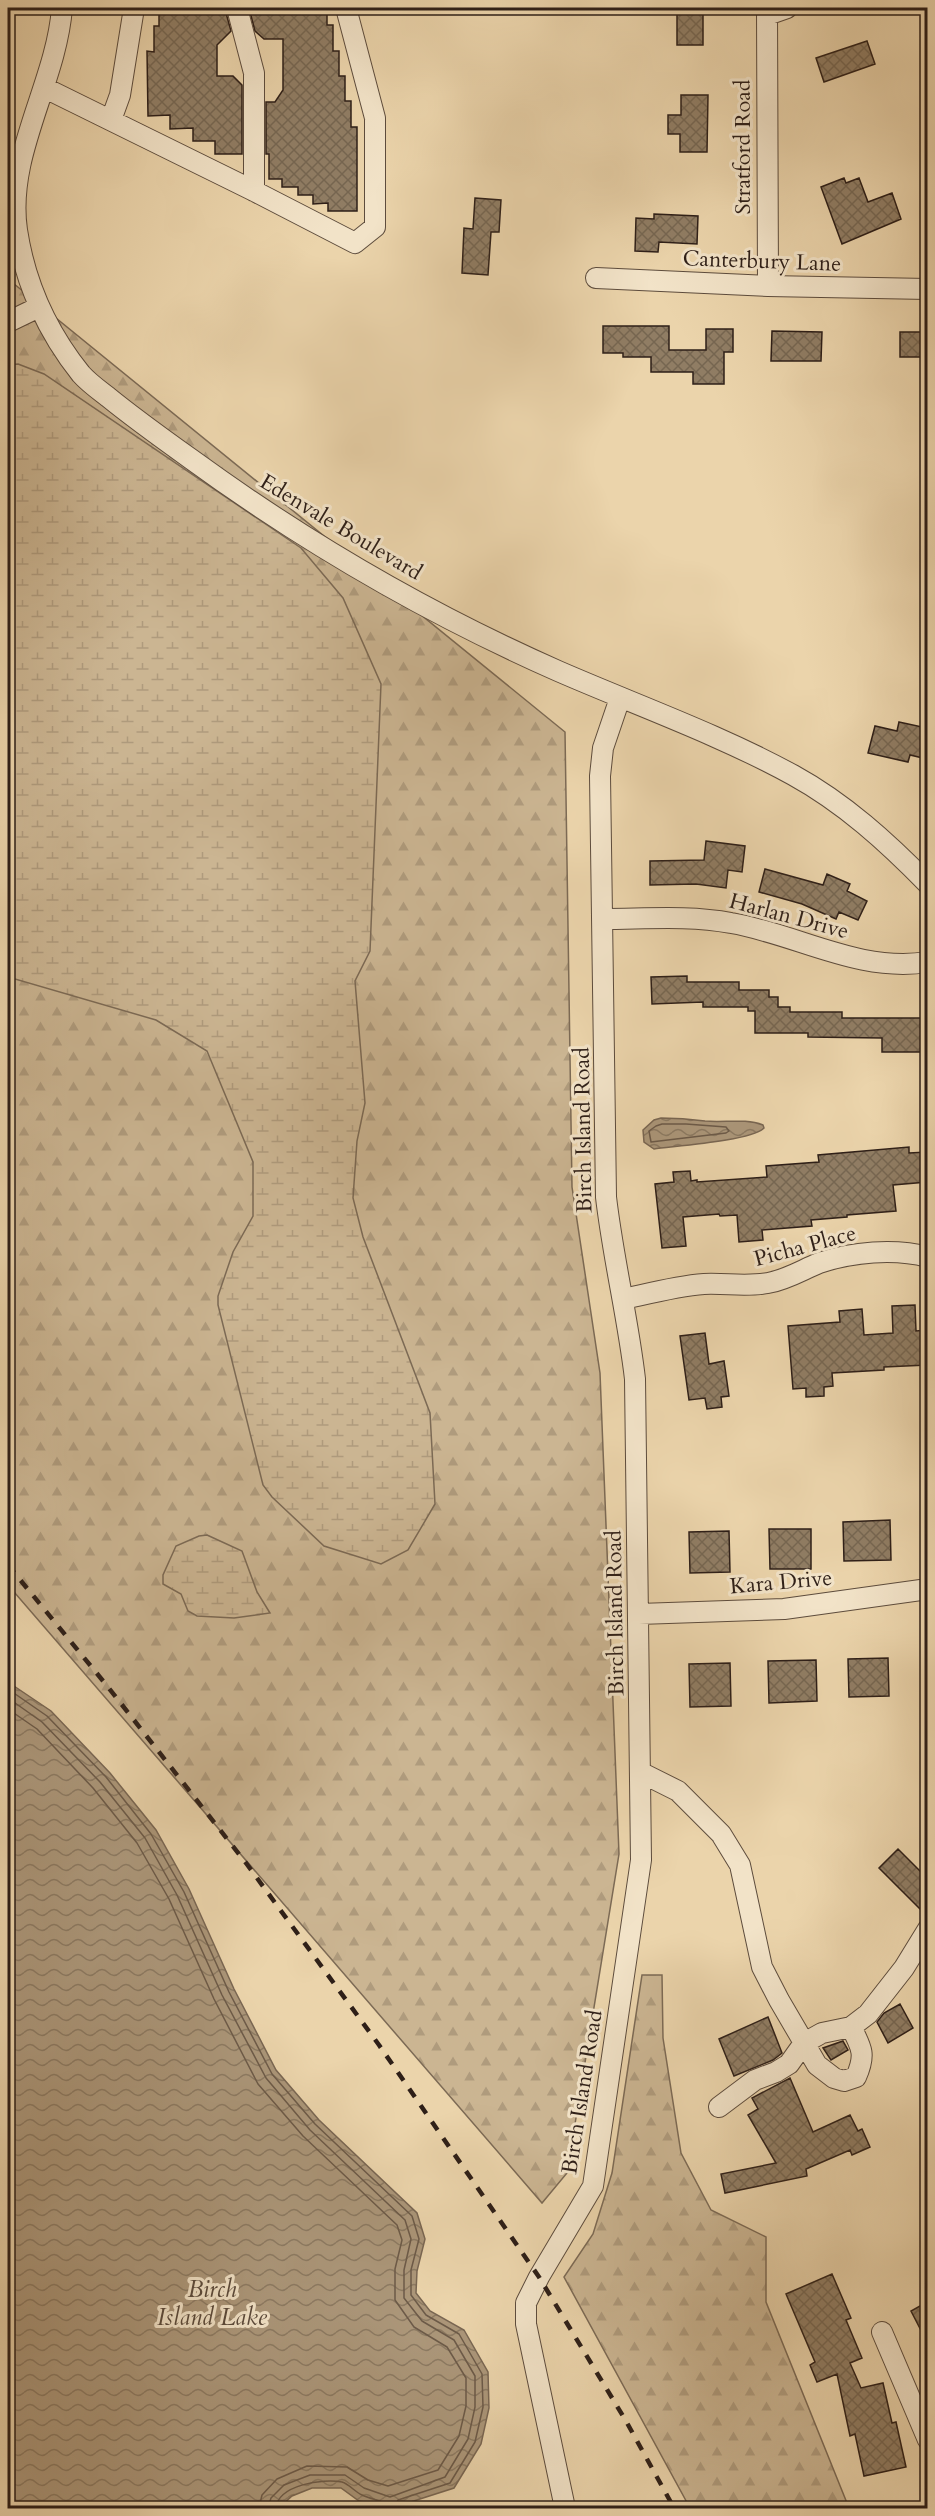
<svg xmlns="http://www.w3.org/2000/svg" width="935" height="2516" font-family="Cardo,serif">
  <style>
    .forest { fill: url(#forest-firs); stroke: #7c6a55; stroke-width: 1.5 }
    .wetland { fill: url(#wetland-marsh); stroke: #7c6a55; stroke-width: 1.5 }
    .water { fill: url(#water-waves); stroke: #796652; stroke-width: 1.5 }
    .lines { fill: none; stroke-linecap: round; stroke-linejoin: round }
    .shore { stroke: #6c5a48; stroke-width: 1.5 }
    .building { fill: url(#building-cross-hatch); stroke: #2e1f18; stroke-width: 1.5 }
    .minor-casing { stroke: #5d4c3d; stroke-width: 22 }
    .minor { stroke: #f2e3c8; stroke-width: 20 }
    .rail { stroke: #2e1f18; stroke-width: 4.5; stroke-dasharray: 10 10; stroke-linecap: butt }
    .labels { text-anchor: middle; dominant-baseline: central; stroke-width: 6; stroke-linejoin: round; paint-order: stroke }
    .street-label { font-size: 22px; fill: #2e1f18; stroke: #f2e3c8 }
    .water-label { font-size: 24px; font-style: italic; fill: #5a493a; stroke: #f2e3c8 }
  </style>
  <defs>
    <pattern id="forest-firs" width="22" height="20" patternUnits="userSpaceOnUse" patternTransform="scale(1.5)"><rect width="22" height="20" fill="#cbb592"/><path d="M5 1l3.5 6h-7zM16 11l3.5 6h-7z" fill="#af9b7d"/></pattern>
    <pattern id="wetland-marsh" width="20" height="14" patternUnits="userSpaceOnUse" patternTransform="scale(1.5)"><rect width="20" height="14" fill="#cbb592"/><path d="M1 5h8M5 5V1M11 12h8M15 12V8" fill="none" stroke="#af9b7d"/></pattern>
    <pattern id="water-waves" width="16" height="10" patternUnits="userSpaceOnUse" patternTransform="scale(1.5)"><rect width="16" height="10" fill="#ab9679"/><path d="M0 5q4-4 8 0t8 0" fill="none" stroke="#8c7a62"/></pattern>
    <pattern id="building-cross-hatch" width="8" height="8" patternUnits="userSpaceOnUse" patternTransform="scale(1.5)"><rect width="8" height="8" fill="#907d64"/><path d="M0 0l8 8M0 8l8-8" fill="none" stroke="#766651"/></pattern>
  </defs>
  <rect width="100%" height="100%" fill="#ebd4ab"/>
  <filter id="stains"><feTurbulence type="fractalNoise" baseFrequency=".00333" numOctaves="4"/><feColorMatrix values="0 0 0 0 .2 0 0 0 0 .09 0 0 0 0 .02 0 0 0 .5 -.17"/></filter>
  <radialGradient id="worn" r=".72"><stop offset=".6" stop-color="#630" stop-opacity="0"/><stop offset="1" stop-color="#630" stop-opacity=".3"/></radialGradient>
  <!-- forest -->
  <path class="forest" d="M8 279 565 732 572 1187 600 1373 619 1854 567 2173 542 2203 8 1585Z
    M642 1975H662L663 2038 681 2153 711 2210 766 2237V2302L849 2508H690L564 2277 593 2234 612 2173Z"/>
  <!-- wetland -->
  <path class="wetland" d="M18 364 44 374 301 548 343 598 381 684 370 951 355 981 365 1103 357 1141 353 1198 363 1237 430 1413 435 1504 408 1550 381 1564 324 1546 272 1497 263 1485 218 1305V1296L233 1252 253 1216V1162L207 1051 156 1020 8 977V365Z
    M207 1535 242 1551 257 1592 270 1613 234 1618 197 1616 188 1611 181 1594 163 1584V1575L176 1546 199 1536Z"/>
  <!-- water -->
  <path class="water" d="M661 1118C676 1118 690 1119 705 1121 724 1123 745 1118 763 1125L764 1128C751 1141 675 1146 654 1149L644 1142 643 1130 654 1120Z
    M8 1682 51 1711 110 1773 156 1830 189 1889 234 1989 276 2070 319 2120 417 2213 425 2239 417 2271 416 2293 430 2311 464 2330 488 2372 489 2408 481 2444 454 2488 392 2508 359 2501 341 2488H312L292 2496 279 2508H8Z"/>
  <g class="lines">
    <!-- shore -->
    <path class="shore" d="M662 1124H686L726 1127 729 1131 726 1133 651 1142 649 1131 656 1126Z
      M8 1689 47 1716 106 1777 151 1834 184 1892 229 1992 272 2074 315 2124 412 2216 419 2239 411 2270V2295L426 2315 459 2334 482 2374 483 2407 475 2442 450 2483 398 2500 394 2508
      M8 1698 42 1722 100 1782 145 1838 177 1895 222 1995 266 2078 310 2130 405 2220 411 2239 404 2270V2298L422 2321 454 2340 475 2376V2407L468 2439 445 2477 390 2497 364 2488 345 2475H310L284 2485 271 2498 268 2508
      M8 1709 37 1729 93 1788 137 1843 169 1899 214 1999 258 2084 303 2136 397 2225 402 2240 395 2269V2300L414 2327 447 2347 466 2378V2406L459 2436 438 2470 388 2486 368 2480 347 2467 307 2466 277 2479 262 2495 259 2508
      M276 2508C278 2485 323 2478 342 2482 349 2484 355 2492 362 2495 368 2498 374 2499 380 2501L383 2508"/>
  </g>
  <!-- building -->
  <path class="building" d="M159 8H216V13H226L231 31 217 45V76H233L242 85V154H215V141H193V128L170 129V115L148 116 147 51 154 52V26H159Z
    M255 8H327V25H333V51H339V76H345V101H351V127H357V211H328V203L313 204V195H298V187H282V179H269V154H266V102H275L283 90V39H264L255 31 250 12 255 11Z
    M677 8H703V45H677Z
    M867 41 875 64 824 82 816 58Z
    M681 95H708L707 152H680V134H668V115H681Z
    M844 178 846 183 859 178 868 202 892 193 901 219 842 244 821 187Z
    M475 198 501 200 499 232H491L488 275 462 273 464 228 473 229Z
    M654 214 698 216 697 244 659 242 658 252 635 251 636 218 654 219Z
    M603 326H669V350H706V329H733V352H724V384H693V372H651V357H623V353H603Z
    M772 331 822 332 821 361H771Z
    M900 332H927V357H900Z
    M899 722 927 728V759L910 755 908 762 868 753 875 726 897 731Z
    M706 841 745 846 742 872 728 870 726 888 696 884 650 885V861L704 860Z
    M765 869 823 885 827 874 850 884 847 891 867 901 858 920 839 912 836 919 802 904 759 892Z
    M687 976V982H739V990H769V997H778V1007H790V1012H842V1018H927V1052H882V1038L808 1037V1033H755V1011H748V1007H703V1002L652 1004 651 977Z
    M909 1147V1153L927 1152V1182L893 1185 896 1211 847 1215V1217L811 1220 812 1226 762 1230 763 1240 739 1242 737 1215 720 1216 719 1214 683 1217 686 1246 662 1248 655 1184 674 1182 673 1172 690 1171 691 1181 697 1180V1182L767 1177 766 1166 819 1162 818 1155Z
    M915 1305 916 1331 927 1330V1365L884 1367V1370L832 1373 833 1386 824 1387V1396L806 1397V1388L793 1389 788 1326 840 1322 839 1311 862 1309 864 1335 893 1333 892 1306Z
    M705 1333 709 1364 724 1361 729 1396 721 1397 722 1407 707 1409 705 1398 689 1400 680 1336Z
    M890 1520 891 1560 844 1561 843 1522Z
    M769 1529H811V1569H770Z
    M729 1531 730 1572 690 1573 689 1532Z
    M888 1658 889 1696 849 1697 848 1659Z
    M816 1660 817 1701 769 1703 768 1661Z
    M730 1663 731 1706 690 1707 689 1664Z
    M898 1849 927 1878V1916L879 1868Z
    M900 2004 913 2028 888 2043 877 2022 884 2013Z
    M768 2017 782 2053 773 2060 734 2076 719 2039Z
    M843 2041 848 2050 831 2060 823 2048Z
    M790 2078 813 2132 850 2115 858 2131 862 2129 870 2147 852 2155 850 2150 806 2169 807 2176 725 2193 721 2174 776 2163 748 2115 758 2109 752 2098Z
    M832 2274 851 2318 846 2320 862 2358 850 2363 861 2388 883 2383 892 2423 896 2422 906 2467 864 2476 855 2434 850 2436 837 2374 817 2382 810 2365 815 2362 786 2294Z
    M927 2302V2342L911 2311Z"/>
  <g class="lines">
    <!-- minor casing -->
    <g class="minor-casing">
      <path id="minor" d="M62 8C56 84 6 154 17 230 25 283 48 333 81 374 89 383 99 390 108 397 135 419 163 439 191 459 305 542 429 614 558 671 636 705 718 734 793 775 844 803 887 842 928 884
        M237 8 254 73V191
        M767 8 768 286
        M767 15 787 8
        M45 88 254 191 355 243 375 227V118L346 8
        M111 120 120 95 134 8
        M596 278 768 286 928 289
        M8 322 39 307
        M603 919C645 919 689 915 731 923 797 934 858 973 928 962
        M624 1299C651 1293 677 1286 704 1284 726 1283 747 1287 768 1283 786 1280 802 1270 819 1263 852 1252 894 1248 928 1257
        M639 1614 784 1609 928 1589
        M640 1772 678 1791 721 1834 740 1865 762 1967 779 2000 817 2065 834 2078 844 2081 856 2077C866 2055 862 2048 851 2027
        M719 2107 755 2080 776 2072 789 2064 804 2043 822 2033 851 2027 868 2014 904 1968 928 1929
        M882 2332 928 2440
        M565 2508 526 2324V2303L539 2277 593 2186 641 1860 635 1379C628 1318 613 1258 606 1197L600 776 603 748 620 698"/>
    </g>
    <!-- minor -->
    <use href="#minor" class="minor"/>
    <!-- rail -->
    <path class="rail" d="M8 1565 108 1687 246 1863 379 2045 539 2277 626 2421 674 2508"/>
  </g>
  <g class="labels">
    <!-- street labels -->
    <g class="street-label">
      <text transform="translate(743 147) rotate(-90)">Stratford Road</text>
      <text transform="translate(762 261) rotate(2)">Canterbury Lane</text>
      <text transform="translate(341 527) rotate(31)">Edenvale Boulevard</text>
      <text transform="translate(789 916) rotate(15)">Harlan Drive</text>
      <text transform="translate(583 1130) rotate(-91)">Birch Island Road</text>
      <text transform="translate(805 1246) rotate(-15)">Picha Place</text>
      <text transform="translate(781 1582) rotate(-5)">Kara Drive</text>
      <text transform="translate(615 1613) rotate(-91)">Birch Island Road</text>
      <text transform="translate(582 2092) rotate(-81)">Birch Island Road</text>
    </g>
    <!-- water labels -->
    <g class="water-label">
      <text x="212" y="2289">Birch<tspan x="212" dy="28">Island Lake</tspan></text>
    </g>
  </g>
  <!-- margin -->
  <rect width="935" height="2516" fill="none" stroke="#ebd4ab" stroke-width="30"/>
  <rect x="9" y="9" width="917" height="2498" fill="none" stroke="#2e1f18" stroke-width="3"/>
  <rect x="15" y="15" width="905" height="2486" fill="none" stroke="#2e1f18" stroke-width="1.5"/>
  <rect width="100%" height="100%" filter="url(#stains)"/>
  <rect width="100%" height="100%" fill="url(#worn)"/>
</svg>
